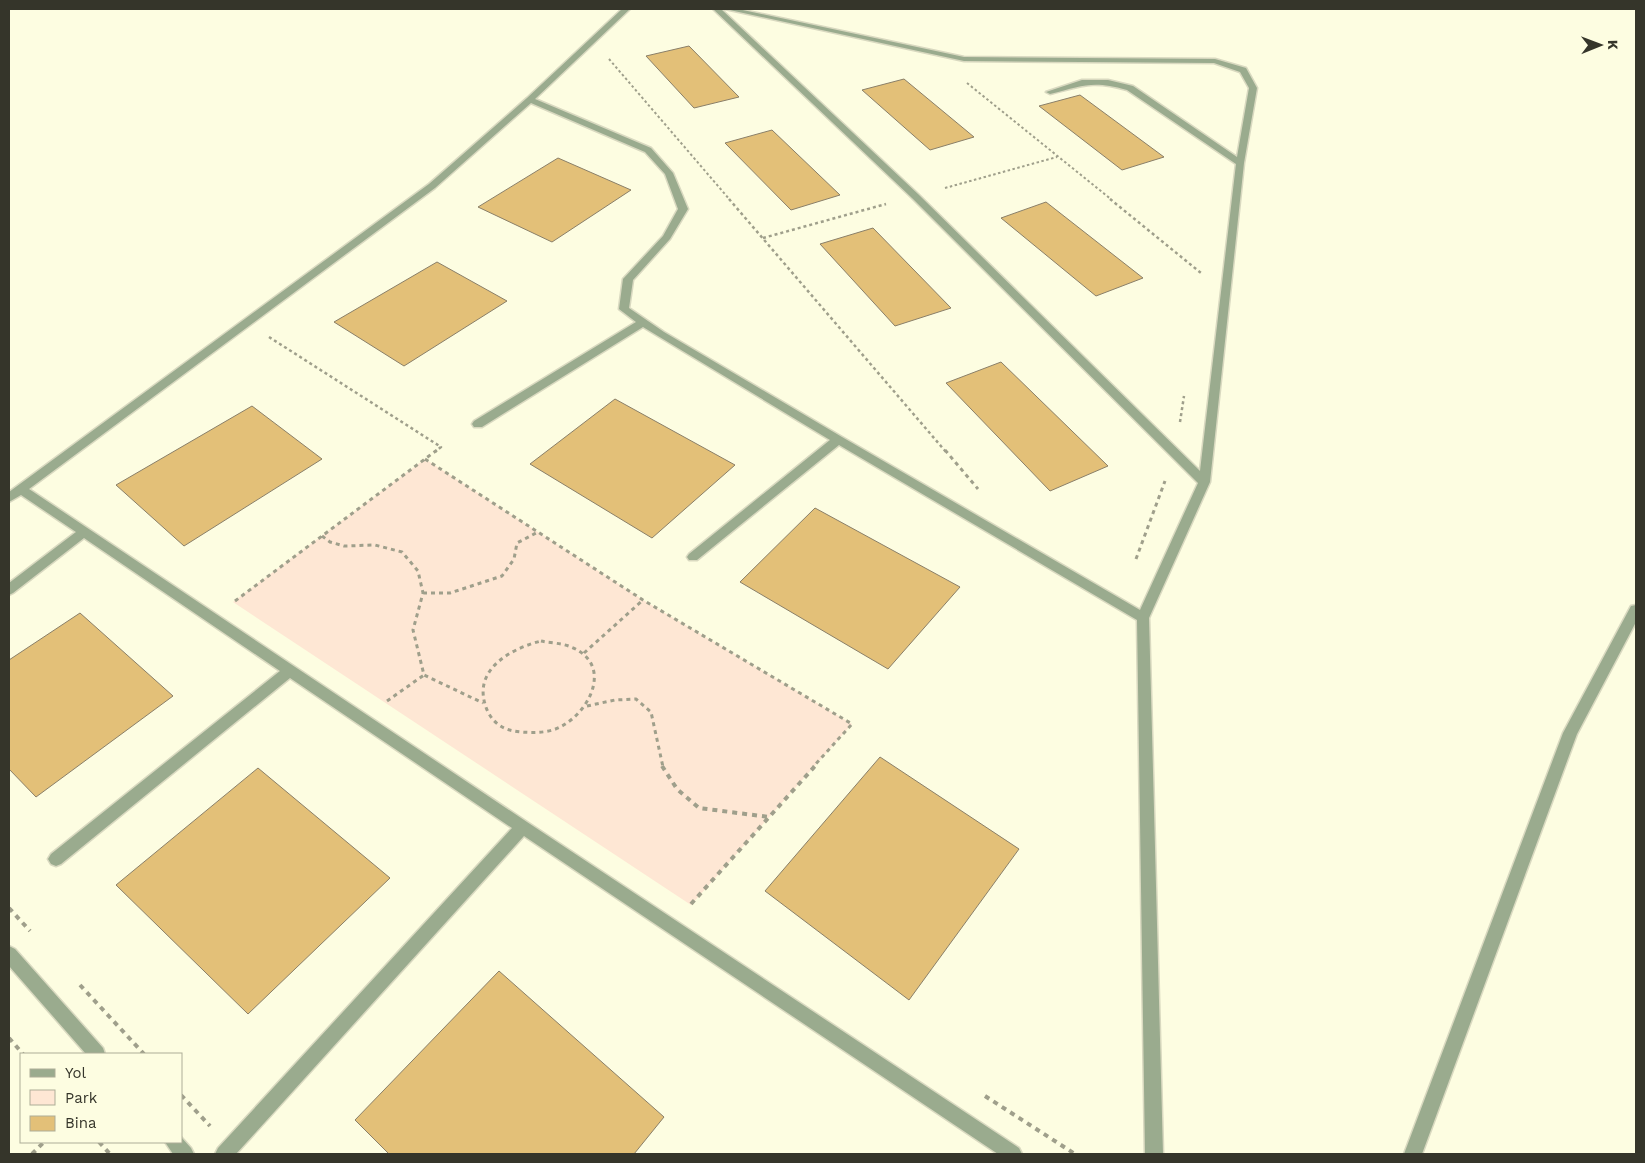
<svg xmlns="http://www.w3.org/2000/svg" width="1645" height="1163" font-family="'Work Sans',sans-serif">
  <style>
    .green { fill: #fee7d4 }
    .building { fill: #e3c078; stroke: #8a7f68 }
    .lines { fill: none; stroke-linecap: round; stroke-linejoin: round }
    .minor-casing { stroke: #d9d9c0; stroke-width: 3 }
    .path-far3 { stroke: #9f9f8b; stroke-width: 2; stroke-dasharray: 2.5 2.5; stroke-linecap: butt }
    .path-far2 { stroke: #9f9f8b; stroke-width: 2.5; stroke-dasharray: 3 3; stroke-linecap: butt }
    .path-far1 { stroke: #9f9f8b; stroke-width: 3; stroke-dasharray: 4 4; stroke-linecap: butt }
    .path { stroke: #9f9f8b; stroke-width: 4; stroke-dasharray: 5 5; stroke-linecap: butt }
    .minor { fill: #9aab8e; fill-rule: evenodd }
  </style>
  <rect width="100%" height="100%" fill="#fdfde1"/>
  <!-- green -->
  <path class="green" d="M425 459 643 600 852 724 691 905 233 602Z"/>
  <!-- building -->
  <path class="building" d="M689 46 739 97 694 108 646 56Z
    M904 79 974 137 930 150 862 90Z
    M1080 95 1164 157 1122 170 1039 106Z
    M772 130 840 195 791 210 725 143Z
    M558 158 631 190 552 242 478 207Z
    M1046 202 1143 278 1096 296 1001 218Z
    M873 228 951 308 895 326 820 244Z
    M437 262 507 301 404 366 334 322Z
    M1001 362 1108 466 1050 491 946 383Z
    M615 399 735 465 652 538 530 464Z
    M252 406 322 459 184 546 116 485Z
    M815 508 960 587 888 669 740 582Z
    M80 613 173 696 36 797 9 769V660Z
    M880 757 1019 849 909 1000 765 891Z
    M258 768 390 878 248 1014 116 885Z
    M499 971 664 1117 634 1154H389L355 1120Z"/>
  <g class="lines">
    <!-- minor casing -->
    <g class="minor-casing">
      <path id="minor" d="M622 9H630L535 99 651 148 673 173 688 209 670 239 633 280 629 308 664 332 842 437 1140 610 1198 483 912 198 713 9H721L918 194 1200 471 1236 164 1127 90C1092 80 1083 86 1050 94L1046 92 1082 80H1108L1133 86 1237 157 1249 88 1240 72 1214 63 964 61 725 9H738L964 57 1215 59 1246 68 1257 88 1244 163 1210 482 1149 618 1163 1154H1145L1137 620 839 445 697 560H689L687 557 689 554 830 440 643 327 482 427H474L472 424 474 421 636 322 619 309 623 279 663 236 678 209 665 174 645 152 531 103 435 188 29 489 527 822 1019 1148 1022 1154H998L524 836 236 1154H215L218 1148 512 828 290 678 61 864 56 866 51 864 48 859 51 854 280 671 84 538 13 593 9 595V583L76 532 21 495 9 502V492L429 184 527 98Z
        M1636 605V622L1577 734 1422 1154H1404L1563 733 1631 606Z
        M9 946 15 949 103 1048 105 1054H86L9 966Z
        M181 1137 191 1148 194 1154H173L165 1142H181Z"/>
    </g>
    <!-- path-far3 -->
    <path class="path-far3" d="M609 59 730 200
      M967 83 1112 200
      M945 188 1057 157"/>
    <!-- path-far2 -->
    <path class="path-far2" d="M729 199 946 452
      M1110 199 1201 273
      M763 238 886 204
      M269 337 441 447 435 452
      M1180 422 1184 396"/>
    <!-- path-far1 -->
    <path class="path-far1" d="M945 450 978 489
      M425 459 643 600 852 724 813 767
      M322 536 330 542 344 546 375 545 402 552 418 571 423 593 413 630 424 675 483 703
      M1136 559 1165 481
      M423 593H450L502 576 514 559 517 543 538 532
      M235 601 437 450
      M541 641C550 643 562 643 571 647 613 664 591 710 562 726 550 733 535 733 521 732 513 731 506 730 499 725 492 720 487 712 485 704 474 668 513 648 541 641Z
      M584 653 643 600
      M387 701 424 675
      M587 706 615 700 636 699 651 712 663 767"/>
    <!-- path -->
    <path class="path" d="M662 766 677 789 699 808 769 817
      M691 904 815 766
      M9 908 30 931
      M80 985 144 1054
      M9 1038 23 1054
      M181 1095 210 1126
      M985 1096 1075 1154
      M99 1142 110 1154
      M32 1154 44 1142"/>
    <!-- minor -->
    <use href="#minor" class="minor"/>
  </g>
  <!-- border -->
  <rect width="1645" height="1163" fill="none" stroke="#35352a" stroke-width="20"/>
  <!-- legend -->
  <rect x="20" y="1053" width="162" height="90" fill="#fdfde1" stroke="#adad98"/>
  <rect x="30" y="1069" width="25" height="8" fill="#9aab8e" stroke="#adad98"/>
  <text x="65" y="1078" font-size="15" fill="#35352a">Yol</text>
  <rect x="30" y="1090" width="25" height="15" fill="#fee7d4" stroke="#adad98"/>
  <text x="65" y="1103" font-size="15" fill="#35352a">Park</text>
  <rect x="30" y="1116" width="25" height="15" fill="#e3c078" stroke="#adad98"/>
  <text x="65" y="1128" font-size="15" fill="#35352a">Bina</text>
  <!-- north arrow -->
  <g transform="translate(1600 45) rotate(89)" stroke="#fdfde1" stroke-width="4" paint-order="stroke">
  <path d="M0-4L9 19L0 12L-9 19Z" fill="#35352a"/>
  <text y="-8" font-size="14" font-weight="bold" text-anchor="middle" fill="#35352a">K</text>
  </g>
</svg>
